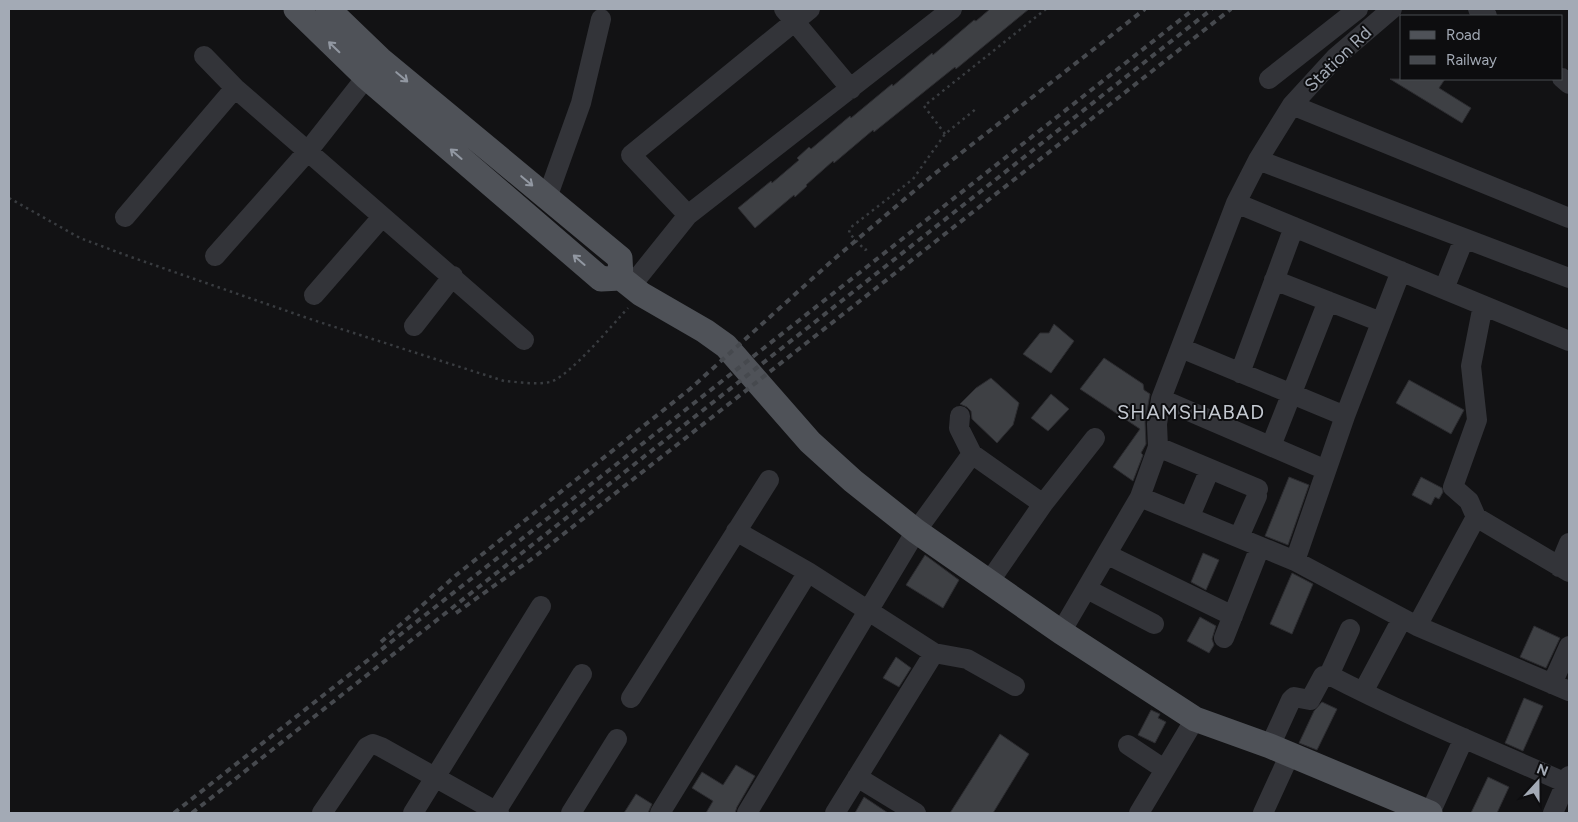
<svg xmlns="http://www.w3.org/2000/svg" width="1578" height="822" font-family="Figtree,sans-serif">
  <style>
    .building { fill: #3e4044; stroke: #2c2c30 }
    .lines { fill: none; stroke-linecap: round; stroke-linejoin: round }
    .path { stroke: #393c40; stroke-width: 2.5; stroke-dasharray: 2.5 4; stroke-linecap: butt }
    .minor { stroke: #333439; stroke-width: 20 }
    .major { stroke: #4f5258; stroke-width: 25 }
    .rail { stroke: #46494e; stroke-width: 4; stroke-dasharray: 6 5; stroke-linecap: butt }
    .oneway { stroke: #9298a2 }
    .labels { text-anchor: middle; dominant-baseline: central; stroke-width: 4; stroke-linejoin: round; paint-order: stroke }
    .street-label { font-size: 18px; fill: #a3aab5; stroke: #0d0d0f }
    .quarter-label { font-size: 20px; letter-spacing: 1px; fill: #c4c9d1; stroke: #0d0d0f }
  </style>
  <rect width="100%" height="100%" fill="#121214"/>
  <!-- building -->
  <path class="building" d="M990 9H1029L956 69 955 67 874 132 873 130 834 163 833 161 806 185 807 186 795 197 794 195 755 228 738 208 771 181 772 183 799 160 797 158 809 147 811 149 850 116 851 118 892 84 893 86 932 53 933 55 974 20 976 21Z
    M1390 79H1445L1439 88 1471 108 1462 123Z
    M1054 324 1074 341 1051 373 1023 354 1040 333H1049Z
    M1104 358 1143 384 1144 390 1150 394 1145 422 1146 444 1141 453 1143 455 1133 481 1113 467 1140 429 1080 389Z
    M991 378 1019 403 1013 425 997 443 972 419 971 411 967 407 960 404 976 388Z
    M1409 380 1464 410 1451 434 1396 403Z
    M1051 394 1069 409 1048 431 1031 418Z
    M1289 477 1309 485 1288 545 1265 536Z
    M1421 477 1442 488 1443 492 1439 499 1435 497 1431 505 1412 495Z
    M1203 553 1219 560 1206 590 1191 582Z
    M925 555 959 580 943 608 906 585Z
    M1292 573 1313 584 1292 634 1270 624Z
    M1200 617 1216 626 1212 639 1214 645 1209 653 1187 641Z
    M1534 626 1560 638 1546 668 1520 657Z
    M896 657 911 668 899 687 883 678Z
    M1524 698 1543 706 1523 751 1505 743Z
    M1322 702 1337 709 1317 750 1299 743 1314 711Z
    M1151 710 1160 714 1158 718 1166 722 1155 743 1138 735Z
    M1000 734 1029 754 993 813H950Z
    M736 765 755 776 737 807 735 813H706L713 801 692 788 702 772 723 785Z
    M1488 777 1509 787 1497 813H1471Z
    M636 794 652 804 648 813H624Z
    M864 797 888 813H855Z"/>
  <g class="lines">
    <!-- path -->
    <path class="path" d="M945 134 924 106 1046 9
      M9 198 80 238 128 256 313 320 504 381C519 382 536 385 550 382 569 377 613 324 628 308
      M867 249 865 250 849 233 850 228 913 179 945 134 977 108"/>
    <!-- minor -->
    <path class="minor" d="M784 9 851 89
      M1478 9 1487 16
      M204 56 235 88 524 340
      M1562 78 1569 84
      M1269 79 1358 9
      M1292 105 1569 218
      M1258 160 1569 278
      M547 198 581 103 601 19
      M1236 203 1569 341
      M688 215 631 155 810 9
      M125 217 235 88
      M215 256 308 151 375 66
      M1274 280 1381 322
      M631 286 688 215 952 9
      M1444 289 1464 239
      M314 295 382 217
      M1483 305 1471 366 1477 420 1453 487 1469 501 1476 517 1569 572
      M414 326 453 276
      M1181 348 1345 416
      M1240 373 1294 227
      M1161 399 1326 470
      M960 416 959 428 972 454
      M1271 446 1328 301
      M1158 447 1258 489
      M1140 497 1295 561 1417 626 1569 691
      M1043 504 1095 438
      M1190 516 1207 476
      M736 531 808 572
      M1239 537 1257 496
      M1108 555 1233 616
      M1295 561 1345 416 1401 271
      M1559 567 1569 543
      M1087 589 1154 624
      M1417 626 1476 517
      M1061 632 1140 497 1158 447 1157 424 1161 399 1236 203 1258 160 1292 105 1336 57 1392 9
      M1224 638 1260 547
      M1329 675C1406 715 1487 748 1566 783
      M1552 684 1569 646
      M1363 692 1402 619
      M631 698 769 480
      M1128 745 1164 769
      M1270 746 1291 700 1294 697 1310 700 1323 676 1329 675 1350 629
      M857 777 916 813
      M322 813 367 747 373 744 381 747 499 813
      M413 813 541 606
      M495 813 582 674
      M571 813 617 739
      M660 813 808 572 934 653 967 659 1015 686
      M747 813 916 531 972 454 1043 504 989 582
      M835 813 934 653
      M1139 813 1195 719
      M1263 813 1290 754
      M1430 813 1464 738
      M1553 813 1569 776"/>
    <!-- major -->
    <path class="major" d="M296 9 366 77 601 279 621 278 641 294 705 331 726 346 810 442 853 481 916 531 1061 632 1195 719 1270 746 1430 813
      M328 9 380 59 620 258 621 278"/>
    <!-- rail -->
    <path class="rail" d="M456 613 533 558 1231 9
      M381 642 455 576 690 389 833 260 933 175 1145 9
      M174 813 1194 9
      M192 813 1212 9"/>
  </g>
  <!-- one-way arrows -->
  <defs><path id="oneway-shaft" d="M-6 0H5M1.5-3L5.5 0L1.5 3" fill="none" stroke-width="1.6" stroke-linecap="round" stroke-linejoin="round" transform="scale(1.25)"/></defs>
  <g class="oneway">
    <use href="#oneway-shaft" transform="translate(334 47) rotate(-136)"/>
    <use href="#oneway-shaft" transform="translate(402 77) rotate(40)"/>
    <use href="#oneway-shaft" transform="translate(456 154) rotate(-139)"/>
    <use href="#oneway-shaft" transform="translate(527 181) rotate(40)"/>
    <use href="#oneway-shaft" transform="translate(579 260) rotate(-139)"/>
  </g>
  <g class="labels">
    <!-- street labels -->
    <g class="street-label">
      <text transform="translate(1338 59) rotate(-44)">Station Rd</text>
    </g>
    <!-- quarter labels -->
    <g class="quarter-label">
      <text x="1191" y="412">SHAMSHABAD</text>
    </g>
  </g>
  <!-- border -->
  <rect width="1578" height="822" fill="none" stroke="#a3aab5" stroke-width="20"/>
  <!-- legend -->
  <rect x="1400" y="15" width="162" height="65" fill="#0d0d0f" stroke="#494c51"/>
  <rect x="1410" y="31" width="25" height="8" fill="#4f5258" stroke="#494c51"/>
  <text x="1446" y="40" font-size="15" fill="#a3aab5">Road</text>
  <rect x="1410" y="56" width="25" height="8" fill="#46494e" stroke="#494c51"/>
  <text x="1446" y="65" font-size="15" fill="#a3aab5">Railway</text>
  <!-- north arrow -->
  <g transform="translate(1538 782) rotate(21)" stroke="#0d0d0f" stroke-width="4" paint-order="stroke">
  <path d="M0-4L9 19L0 12L-9 19Z" fill="#a3aab5"/>
  <text y="-8" font-size="14" font-weight="bold" text-anchor="middle" fill="#a3aab5">N</text>
  </g>
</svg>
